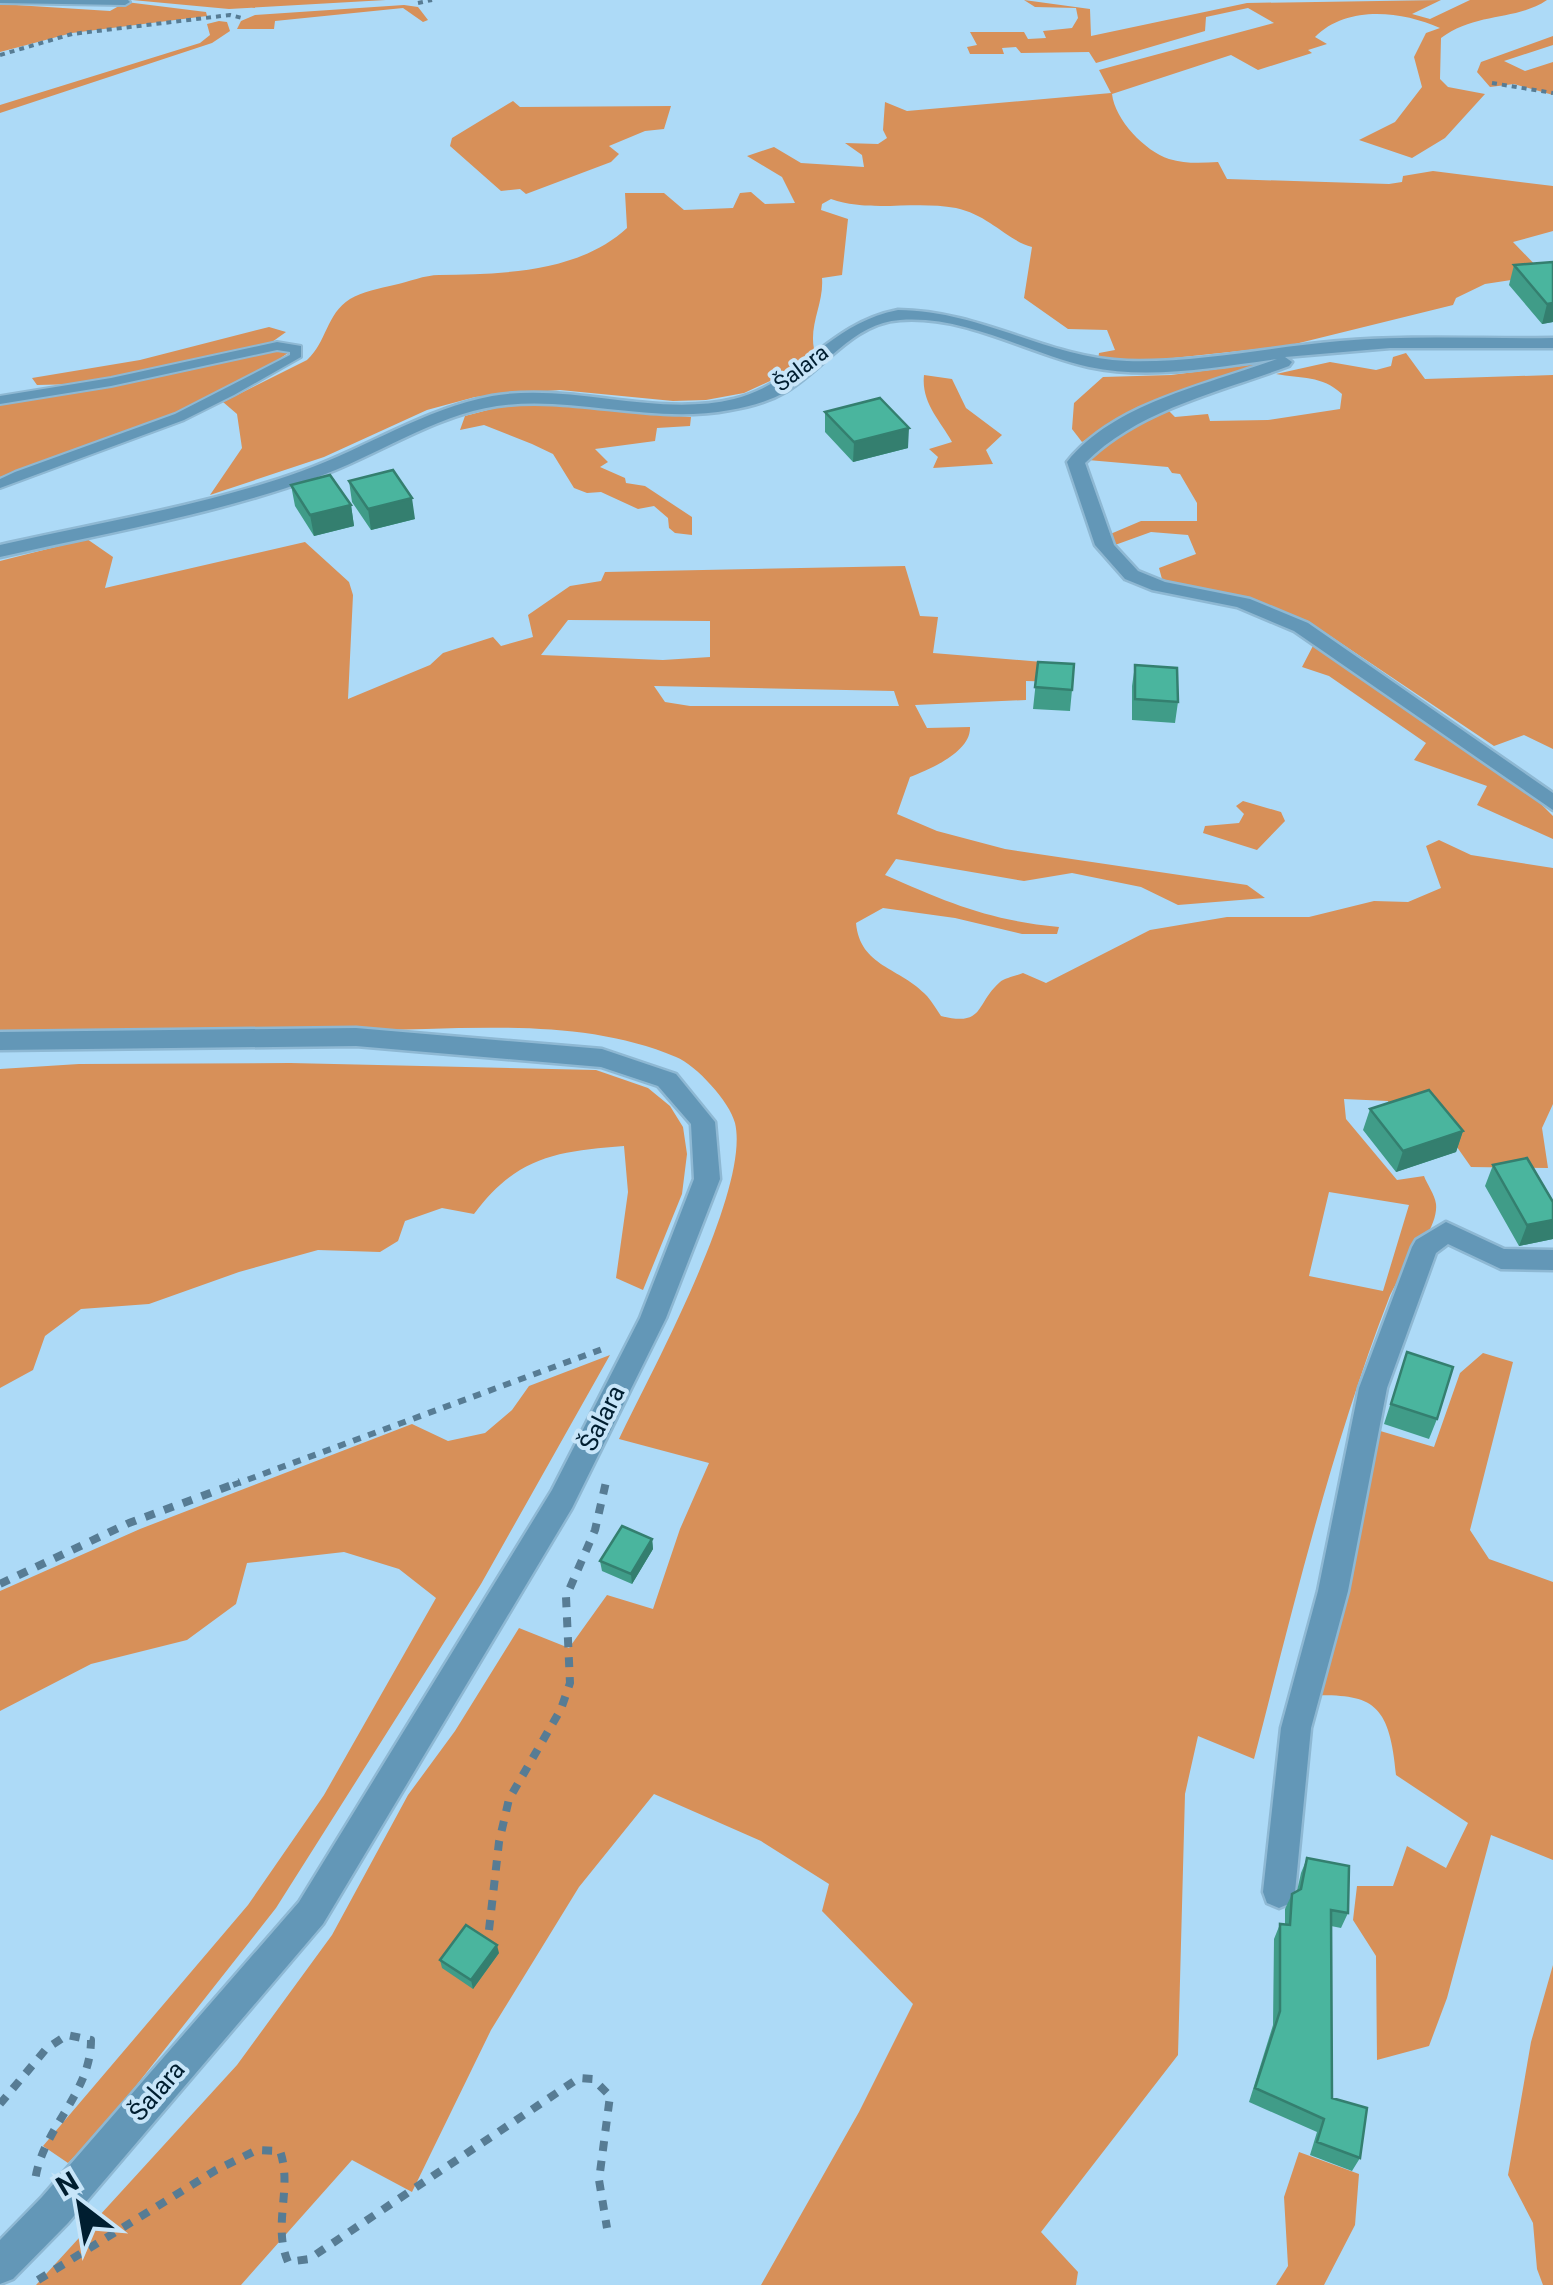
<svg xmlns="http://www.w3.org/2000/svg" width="1553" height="2285" font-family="Roboto,sans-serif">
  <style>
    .green { fill: #d79059; fill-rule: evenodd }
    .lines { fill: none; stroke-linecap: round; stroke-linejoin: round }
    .service-casing { stroke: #8eb8d3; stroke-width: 4 }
    .minor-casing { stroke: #8eb8d3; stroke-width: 5 }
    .path-far2 { stroke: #577c94; stroke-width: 4; stroke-dasharray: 5 5; stroke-linecap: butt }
    .path-far1 { stroke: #577c94; stroke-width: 6; stroke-dasharray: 8 8; stroke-linecap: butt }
    .path { stroke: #577c94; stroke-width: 8; stroke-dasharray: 10 10; stroke-linecap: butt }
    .service { fill: #6397b7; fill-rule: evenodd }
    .minor { fill: #6397b7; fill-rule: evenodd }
    .wall { fill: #409c88 }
    .shaded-wall { fill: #347f6f }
    .building { fill: #4ab59e; stroke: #347f6f; stroke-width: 2.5 }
    .labels { text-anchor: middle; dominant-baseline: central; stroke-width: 8; stroke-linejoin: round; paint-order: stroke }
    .far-street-label { font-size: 22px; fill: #001e30; stroke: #c7e5f9 }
    .street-label { font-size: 25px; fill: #001e30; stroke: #c7e5f9 }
  </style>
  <rect width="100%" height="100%" fill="#addaf7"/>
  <!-- green -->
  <path class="green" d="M132 0H386L229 9Z
    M1024 0 1090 9 1091 36 1247 3 1441 0 1412 14 1430 19 1470 0H1547C1516 21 1476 12 1441 38L1440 79 1448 87 1485 94 1445 138 1412 158 1359 140 1395 122 1422 87 1414 57 1426 33 1440 28C1401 11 1347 5 1315 37L1327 44 1308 50 1312 53 1258 70 1231 55 1112 94C1115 120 1145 151 1169 159 1185 164 1202 163 1218 162L1227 179 1389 184 1402 182 1403 176 1433 171 1553 186V231L1513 242 1545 275 1485 284 1456 298 1453 305 1287 346 1164 359 1098 360 1099 353 1115 350 1107 330 1068 329 1024 298 1032 247C1008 241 989 215 956 208 913 200 871 213 831 199L822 204 821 210 848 219 842 275 822 278C824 303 809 324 814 349L781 376 744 393 706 400 673 401 560 390 475 397 427 410 324 457 210 495 242 448 237 414 223 402 307 360C327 342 326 314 350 299 362 292 380 288 394 285 408 282 425 275 439 275 502 274 578 273 627 228L625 193H664L684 210 733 208 740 193 751 192 765 204 795 203 782 177 747 156 774 147 801 163 864 167 862 155 845 143 878 144 887 138 883 130 885 102 907 111 1111 93 1099 70 1274 23 1248 8 1206 17 1205 31 1096 63 1089 52 1021 53 1016 47 1002 48 1004 54H970L967 47 977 45 970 32H1024L1028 39 1046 38 1043 31 1072 28 1078 18 1076 8 1035 7Z
    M126 2 206 12 207 16 72 33 0 52V4L110 11Z
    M404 5 418 7 428 20 423 22 403 8 275 21 274 29H237L241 21 255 15Z
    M219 21 227 22 230 31 212 43 0 113V105L200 43 210 35 207 24Z
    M1553 36V45L1504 61 1525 71 1553 62V95L1514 84 1490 87 1477 72 1481 62Z
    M513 101 520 107 671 106 664 129 645 131 609 146 619 154 611 162 526 194 520 189 501 191 450 146 452 138Z
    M269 327 286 332 265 347 79 384 37 385 32 378 140 360Z
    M285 348 288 353C201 414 98 440 0 477V404L118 385Z
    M1406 353 1425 379 1553 375V749L1524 735 1494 746 1308 621 1162 579 1159 568 1196 554 1188 535 1151 532 1115 545 1108 535 1141 521H1197V503L1180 474 1172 473 1168 467 1088 460 1097 445 1169 411 1175 417 1208 414 1210 421 1268 420 1340 409 1342 394C1322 375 1301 379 1276 374L1330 362 1376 370 1391 366 1393 357Z
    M1272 362 1111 424 1082 442 1072 429 1074 403 1103 377 1171 375Z
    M924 375 952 379 966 408 1002 435 986 450 993 464 933 468 938 457 929 449 952 442C940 420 921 403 924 375Z
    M542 404 691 417 690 426 657 428 655 441 595 449 608 462 600 467 625 478 626 483 645 486 692 517V535L675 533 669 528 668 518 654 506 638 509 601 492 587 493 574 488 553 454 532 444 484 425 460 430 465 416 503 406Z
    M87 539 113 557 105 588 305 542 349 582 353 595 348 699 430 665 443 653 493 637 501 646 533 637 528 615 570 586 601 581 605 572 905 566 920 616 938 617 933 653 1066 664 1064 682 1026 681V700L915 705 927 728 970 727C971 752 930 769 910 777L897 814 937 831 1005 849 1247 885 1265 898 1178 905 1141 887 1072 873 1024 881 896 859 885 875C949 903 988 920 1059 927L1057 934H1022L955 918 883 908 856 923C860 967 900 967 927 996 932 1002 937 1010 941 1016 985 1027 975 1004 1000 982 1005 978 1016 976 1023 973L1046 983 1150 930 1227 917H1309L1374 901 1408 902 1441 888 1426 846 1439 840 1471 855 1553 868V1104L1542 1128 1548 1168 1471 1167 1426 1103 1392 1118 1388 1101 1344 1099 1346 1119 1397 1180 1424 1176C1427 1184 1435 1195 1436 1204 1439 1231 1400 1270 1389 1298 1331 1448 1294 1604 1254 1759L1198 1736 1185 1794 1178 2055 1041 2232 1078 2272 1076 2285H761L859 2112 913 2004 822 1911 829 1884 761 1841 654 1794 579 1887 491 2030 412 2192 352 2160 241 2285H36L237 2065 332 1935 408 1795 455 1731 519 1628 569 1648 607 1595 653 1609 680 1529 709 1463 619 1439C650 1374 751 1190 735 1123 730 1102 696 1065 676 1057 579 1016 465 1030 362 1030 241 1030 121 1030 0 1040V561ZM568 620 710 621V657L663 660 541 655ZM654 686 894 691 899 706H690L665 702ZM1329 1192 1409 1205 1383 1291 1309 1276Z
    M1315 642 1540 803 1553 816V839L1477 805 1487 786 1414 760 1426 743 1329 676 1302 667Z
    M1243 801 1281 812 1285 821 1257 850 1203 833 1205 826 1239 823 1244 814 1236 806Z
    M290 1063 596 1070 648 1088 670 1106 683 1127 687 1154 682 1194 643 1290 616 1278 628 1192 624 1146C557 1151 516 1157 474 1214L442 1208 405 1221 398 1241 380 1252 318 1250 239 1272 149 1304 81 1309 45 1336 33 1370 0 1388V1069L79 1064Z
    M1483 1353 1513 1362 1470 1530 1489 1559 1553 1582V1860L1491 1835 1447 1998 1429 2046 1377 2060 1376 1956 1353 1920 1357 1886H1393L1407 1846 1446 1868 1468 1823 1396 1775C1389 1697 1370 1693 1296 1696L1377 1430 1434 1447 1460 1373Z
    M610 1355 481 1584 276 1908 102 2129 68 2163 43 2146 248 1905 324 1795 436 1598 399 1569 344 1552 247 1563 236 1604 187 1640 91 1664 0 1711V1591L140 1529 412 1424 448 1441 485 1433 512 1410 529 1386Z
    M1553 1965V2285H1543L1537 2269 1533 2223 1508 2175 1531 2042Z
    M1299 2152 1359 2174 1355 2225 1324 2285H1276L1288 2266 1284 2197Z"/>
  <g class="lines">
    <!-- service casing -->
    <g class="service-casing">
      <path id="service" d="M0 0H128L130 2 125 5 0 3Z
        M277 342 301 346V357L234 395 184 420 0 488V479L15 472 175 414 290 355V352L277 350 111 386 0 404V396L111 378Z"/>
    </g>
    <!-- minor casing -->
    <g class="minor-casing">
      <path id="minor" d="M898 310C983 311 1047 358 1127 361 1199 363 1269 347 1340 341 1411 335 1482 339 1553 338V348H1390L1285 357 1292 362 1289 366C1220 392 1139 409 1085 463L1114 545 1138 571 1165 582 1250 599 1308 623 1553 793V810L1294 631 1237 607 1152 590 1125 579 1095 545 1067 462C1115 402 1208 385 1277 359 1216 367 1150 380 1089 367 1026 353 966 315 900 320 853 323 824 369 787 391 770 401 749 407 730 410 652 425 574 395 497 406 432 416 375 457 315 478 213 515 105 533 0 557V545C101 522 204 506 302 471 366 448 424 409 492 396 572 382 655 418 734 399 801 382 827 324 898 310Z
        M356 1028 602 1049 676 1074 715 1122 720 1179 666 1318 572 1508 323 1924 68 2223 13 2279 0 2284V2240L42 2197 299 1902 552 1490 640 1318 694 1179 691 1124 658 1086 601 1067 356 1046 0 1050V1032Z
        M1446 1222 1504 1249 1553 1250V1270L1501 1269 1448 1244 1436 1253 1387 1388 1348 1591 1311 1728 1295 1892 1291 1903 1279 1908 1267 1903 1263 1892 1281 1728 1318 1591 1359 1388 1412 1247 1416 1240Z"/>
    </g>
    <!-- path-far2 -->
    <path class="path-far2" d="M418 3 432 0
      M0 55 72 34 230 15 242 18
      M1492 83 1553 93"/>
    <!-- path-far1 -->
    <path class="path-far1" d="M233 1485 608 1347"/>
    <!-- path -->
    <path class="path" d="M0 1584 129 1523 240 1482
      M489 1930 499 1842 509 1799 561 1709 570 1683 566 1597 595 1530 606 1482
      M0 2104 46 2049 67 2035 91 2040C91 2094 42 2128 35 2181
      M38 2280 216 2170 257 2150 280 2151C293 2188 272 2225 288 2262L309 2259 579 2078 593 2079 610 2096 599 2180 607 2228"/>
    <!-- service -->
    <use href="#service" class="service"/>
    <!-- minor -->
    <use href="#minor" class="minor"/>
  </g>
  <!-- wall -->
  <path class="wall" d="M1553 262V322L1542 324 1509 285 1514 265Z
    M825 412 908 448 853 462 825 432Z
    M349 481 415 519 371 530 352 502Z
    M291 485 351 505 354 526 314 536 295 506Z
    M1038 662 1072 690 1070 711 1033 709Z
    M1135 665 1178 702 1175 723 1132 720V686Z
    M1370 1109 1463 1131 1456 1152 1396 1172 1363 1130Z
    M1493 1165 1553 1202V1239L1519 1246 1485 1186Z
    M1407 1352 1437 1419 1429 1439 1384 1424Z
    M652 1539 653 1549 632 1584 602 1571 600 1561Z
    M1307 1858 1348 1913 1341 1928 1331 1926 1332 2098 1360 2158 1352 2171 1310 2155 1317 2132 1249 2102 1273 2025 1274 1939 1280 1924 1285 1925V1909L1292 1894 1297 1891 1301 1873Z
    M499 1953 473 1989 442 1968 440 1960Z"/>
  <!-- shaded-wall -->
  <path class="shaded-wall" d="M1553 303V322L1542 324 1547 304Z
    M909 428 908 448 853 462 854 442Z
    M412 498 415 519 371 530 368 509Z
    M351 505 354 526 314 536 310 515Z
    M1463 1131 1456 1152 1396 1172 1403 1151Z
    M1553 1220V1239L1519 1246 1527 1225Z
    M652 1539 653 1549 632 1584 631 1574Z
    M497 1945 499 1953 473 1989 471 1980Z"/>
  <!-- building -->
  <path class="building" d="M1553 262V303L1547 304 1514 265Z
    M880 398 909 428 854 442 825 412Z
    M393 470 412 498 368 509 349 481Z
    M330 475 351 505 310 515 291 485Z
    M1038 662 1074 664 1072 690 1035 687Z
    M1135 665 1177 668 1178 702 1135 699Z
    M1429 1090 1463 1131 1403 1151 1370 1109Z
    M1527 1158 1553 1202V1220L1527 1225 1493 1165Z
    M1407 1352 1453 1367 1437 1419 1391 1404Z
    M622 1526 652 1539 631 1574 600 1561Z
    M1307 1858 1349 1866 1348 1913 1331 1910 1332 2098 1367 2108 1360 2158 1317 2142 1324 2119 1255 2088 1280 2011V1924L1290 1925 1292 1894 1301 1889Z
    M466 1925 497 1945 471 1980 440 1960Z"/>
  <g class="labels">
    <!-- far-street labels -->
    <g class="far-street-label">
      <text transform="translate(801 368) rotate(-37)">Šalara</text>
    </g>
    <!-- street labels -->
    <g class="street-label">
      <text transform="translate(602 1418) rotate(-63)">Šalara</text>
      <text transform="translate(157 2091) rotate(-49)">Šalara</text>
    </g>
  </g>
  <!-- north arrow -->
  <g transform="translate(80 2205) rotate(329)" stroke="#c7e5f9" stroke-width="8" paint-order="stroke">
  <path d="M0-8L18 38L0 25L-18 38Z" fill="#001e30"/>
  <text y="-15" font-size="28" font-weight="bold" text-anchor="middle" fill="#001e30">N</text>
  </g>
</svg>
